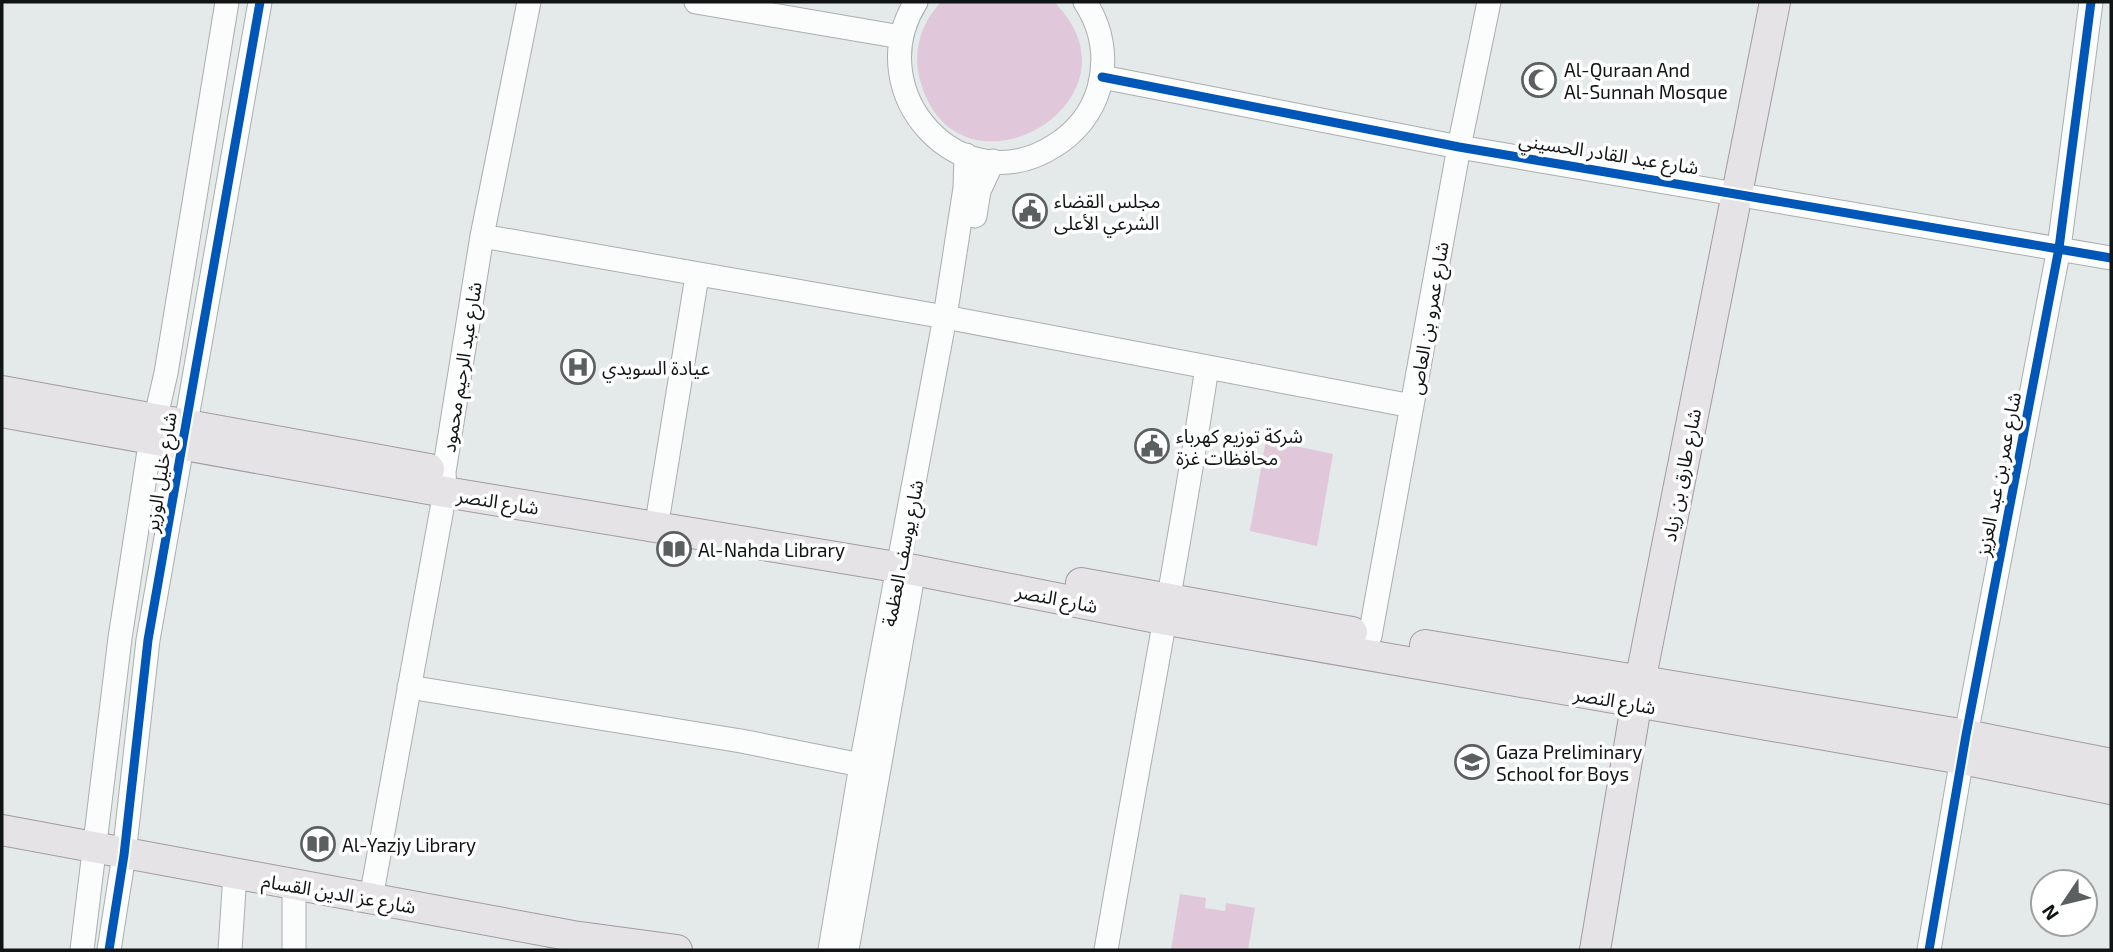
<svg xmlns="http://www.w3.org/2000/svg" width="2113" height="952" font-family="'Exo 2','Noto Sans Arabic',sans-serif">
  <style>
    .green { fill: #e0c7da }
    .lines { fill: none; stroke-linecap: round; stroke-linejoin: round }
    .minor-casing { stroke: #aaaeaf; stroke-width: 25 }
    .major-casing { stroke: #a19ba1; stroke-width: 32 }
    .minor { stroke: #fbfcfc; stroke-width: 23 }
    .major { stroke: #e6e3e6; stroke-width: 30 }
    .cycleway-casing { stroke: #fff; stroke-width: 13 }
    .cycleway { stroke: #0057b8; stroke-width: 9 }
    .labels { text-anchor: middle; dominant-baseline: central; stroke-width: 7; stroke-linejoin: round; paint-order: stroke }
    .poi-label { font-size: 19px; fill: #101414; stroke: #fff; text-anchor: start }
    .street-label { font-size: 19px; fill: #101414; stroke: #fff }
  </style>
  <rect width="100%" height="100%" fill="#e4e9ea"/>
  <!-- green -->
  <path class="green" d="M941 2H1054C1154 101 956 214 920 80 912 52 921 23 941 2Z
    M1266 440 1333 454 1317 546 1250 531Z
    M1180 894 1206 898 1205 908 1225 911 1226 903 1255 908 1248 950H1171Z"/>
  <g class="lines">
    <!-- minor casing -->
    <g class="minor-casing">
      <path id="minor" d="M696 2 901 37
        M916 2C859 93 961 205 1054 146 1075 133 1092 113 1099 88 1107 58 1102 28 1085 2
        M1102 77 1459 147 2111 258
        M975 216 979 191 993 161
        M482 236 945 317 1412 406
        M659 510 697 276
        M1370 636 1459 147 1489 2
        M409 687 741 741 861 765
        M294 885V950
        M371 898 445 492 444 472 482 236 529 2
        M82 950 120 638 151 438 166 373 227 2
        M109 950 124 855 148 640 260 2
        M230 950 235 874
        M830 950 861 765 945 317 965 188 966 155
        M847 950 912 581
        M1106 950C1139 756 1178 561 1207 367
        M1929 950 1966 735 2059 248 2091 2"/>
    </g>
    <!-- major casing -->
    <g class="major-casing">
      <path id="major" d="M2 391 429 469
        M2 412 445 492 914 570 1162 619 1962 759 2111 789
        M1081 583 1352 632
        M1425 645 1966 735 2111 764
        M2 830 573 936 677 950
        M1595 950 1640 682 1775 2"/>
    </g>
    <!-- minor -->
    <use href="#minor" class="minor"/>
    <!-- major -->
    <use href="#major" class="major"/>
    <!-- cycleway casing -->
    <g class="cycleway-casing">
      <path id="cycleway" d="M1102 77 1459 147 2111 258
        M109 950 124 855 148 640 260 2
        M1929 950 1966 735 2059 248 2091 2"/>
    </g>
    <!-- cycleway -->
    <use href="#cycleway" class="cycleway"/>
  </g>
  <!-- icons -->
  <defs>
    <g id="mosque-ring" transform="scale(1.75)"><circle r="9.5" fill="#fff" stroke="#5a5f5f" stroke-width="1.5"/><path d="M3.5-4.9A6 6 0 1 0 3.5 4.9A5 5 0 1 1 3.5-4.9Z" fill="#5a5f5f"/></g>
    <g id="civic-ring" transform="scale(1.75)"><circle r="9.5" fill="#fff" stroke="#5a5f5f" stroke-width="1.5"/><path d="M-.6-6.5H3V-4.5H.6V-3L4-1V1h2V6H-6V1h2V-1L-.6-3ZM-1.2 2.5V6h2.4V2.5Z" fill="#5a5f5f"/></g>
    <g id="hospital-ring" transform="scale(1.75)"><circle r="9.5" fill="#fff" stroke="#5a5f5f" stroke-width="1.5"/><path d="M-5-5h3v3.5h4V-5h3V5h-3V1.5h-4V5h-3Z" fill="#5a5f5f"/></g>
    <g id="library-ring" transform="scale(1.75)"><circle r="9.5" fill="#fff" stroke="#5a5f5f" stroke-width="1.5"/><path d="M-6-4Q-3-5.5-.7-3.5V5Q-3 3-6 4ZM6-4Q3-5.5 .7-3.5V5Q3 3 6 4Z" fill="#5a5f5f"/></g>
    <g id="school-ring" transform="scale(1.75)"><circle r="9.5" fill="#fff" stroke="#5a5f5f" stroke-width="1.5"/><path d="M0-5L7-2L0 1L-7-2ZM-4 1L0 2.5L4 1V4Q0 6-4 4Z" fill="#5a5f5f"/></g>
  </defs>
  <g fill-rule="evenodd">
    <use href="#mosque-ring" x="1539" y="80"/>
    <use href="#civic-ring" x="1030" y="211"/>
    <use href="#hospital-ring" x="578" y="367"/>
    <use href="#civic-ring" x="1152" y="446"/>
    <use href="#library-ring" x="674" y="549"/>
    <use href="#school-ring" x="1472" y="762"/>
    <use href="#library-ring" x="318" y="844"/>
  </g>
  <g class="labels">
    <!-- poi labels -->
    <g class="poi-label">
      <text x="1564" y="69">Al-Quraan And<tspan x="1564" dy="22">Al-Sunnah Mosque</tspan></text>
      <text x="1054" y="200">مجلس القضاء<tspan x="1054" dy="22">الشرعي الأعلى</tspan></text>
      <text x="602" y="367">عيادة السويدي</text>
      <text x="1176" y="435">شركة توزيع كهرباء<tspan x="1176" dy="22">محافظات غزة</tspan></text>
      <text x="698" y="549">Al-Nahda Library</text>
      <text x="1496" y="751">Gaza Preliminary<tspan x="1496" dy="22">School for Boys</tspan></text>
      <text x="342" y="844">Al-Yazjy Library</text>
    </g>
    <!-- street labels -->
    <g class="street-label">
      <text transform="translate(1609 153) rotate(9)">شارع عبد القادر الحسيني</text>
      <text transform="translate(1428 318) rotate(-80)">شارع عمرو بن العاص</text>
      <text transform="translate(461 367) rotate(-81)">شارع عبد الرحيم محمود</text>
      <text transform="translate(160 472) rotate(-81)">شارع خليل الوزير</text>
      <text transform="translate(1998 474) rotate(-79)">شارع عمر بن عبد العزيز</text>
      <text transform="translate(1681 475) rotate(-79)">شارع طارق بن زياد</text>
      <text transform="translate(498 501) rotate(9)">شارع النصر</text>
      <text transform="translate(902 553) rotate(-79)">شارع يوسف العظمة</text>
      <text transform="translate(1057 598) rotate(11)">شارع النصر</text>
      <text transform="translate(1615 700) rotate(10)">شارع النصر</text>
      <text transform="translate(339 893) rotate(10)">شارع عز الدين القسام</text>
    </g>
  </g>
  <!-- border -->
  <rect width="2113" height="952" fill="none" stroke="#101414" stroke-width="7"/>
  <!-- north arrow -->
  <g transform="translate(2064 903) rotate(235)"><circle r="33" fill="#ffffff" stroke="#9fa1a1" stroke-width="2"/>
  <path d="M0-5L12 26L0 18L-12 26Z" fill="#5a5f5f"/>
  <text y="-10" font-size="19" font-weight="bold" text-anchor="middle" fill="#101414">N</text>
  </g>
</svg>
